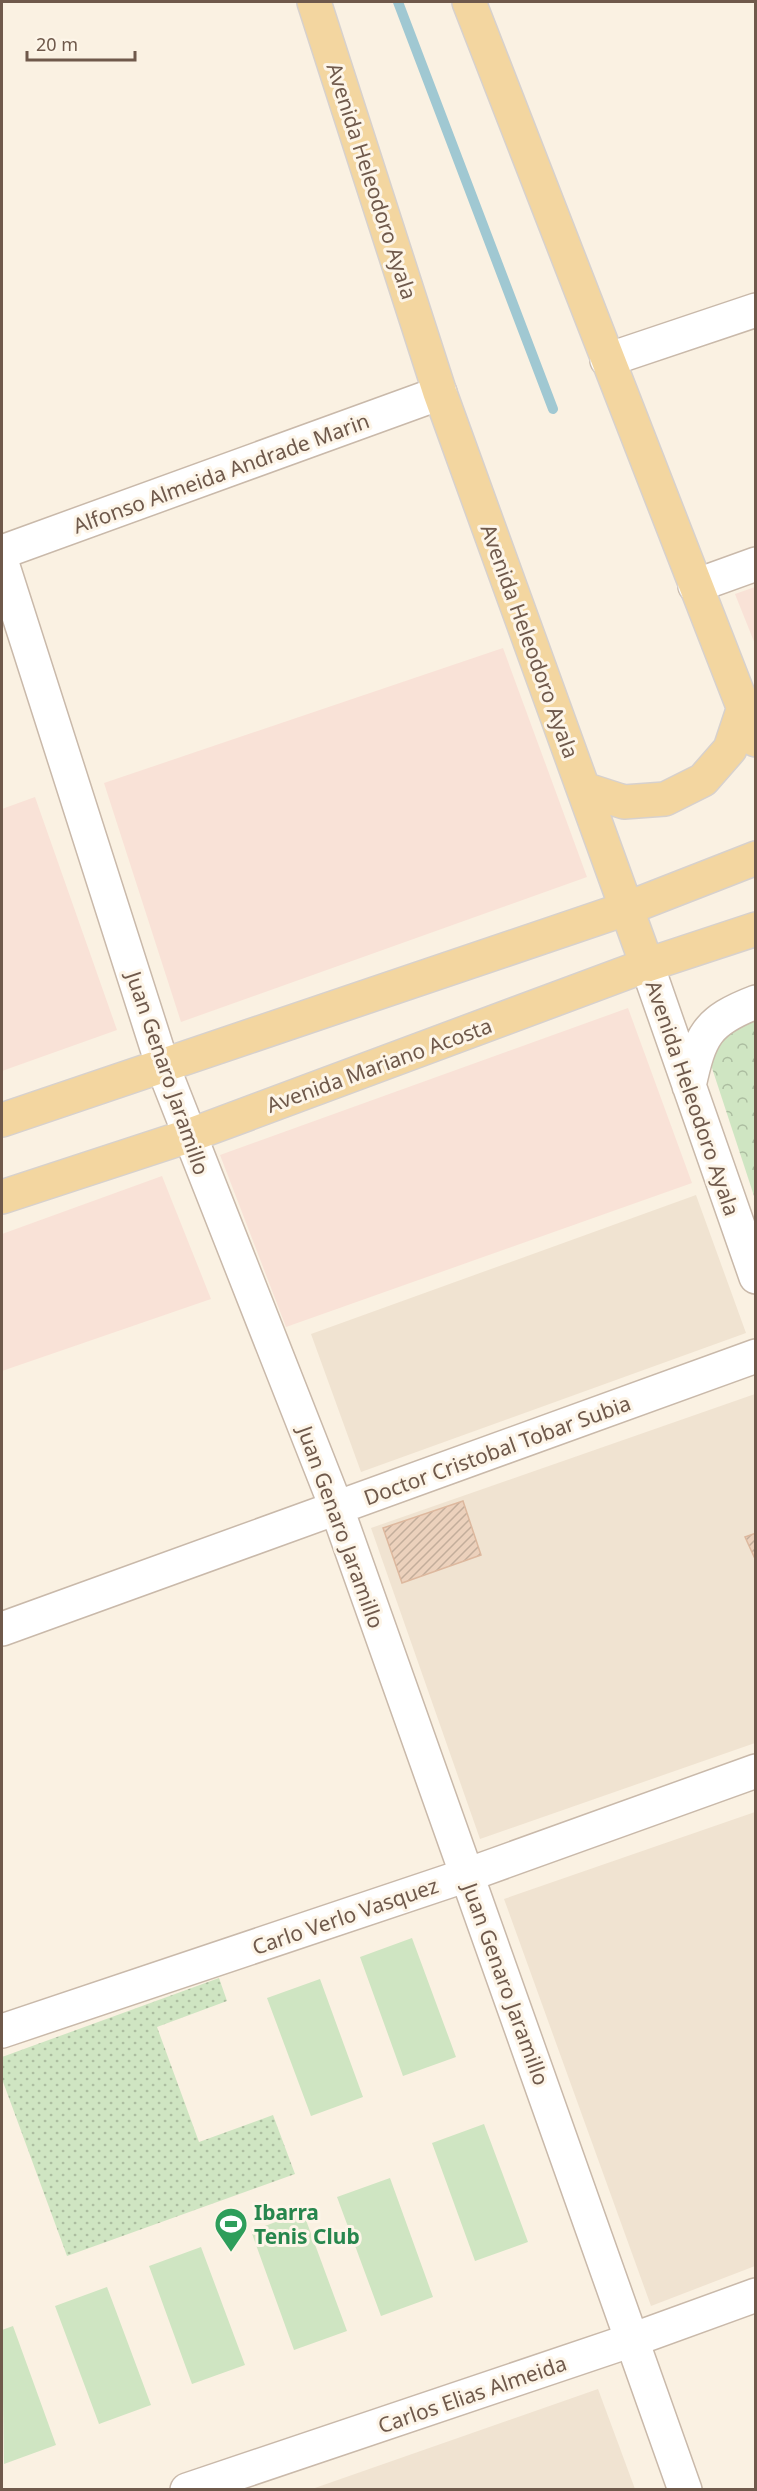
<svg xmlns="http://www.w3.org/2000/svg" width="757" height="2491" font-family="'Noto Sans',sans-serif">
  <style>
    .residential { fill: #f0e3d1 }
    .commercial { fill: #f9e2d7 }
    .grass { fill: url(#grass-dots) }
    .forest { fill: url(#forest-crowns) }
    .pitch { fill: #cfe5c2 }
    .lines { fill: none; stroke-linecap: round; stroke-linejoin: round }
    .stream { stroke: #a0c8d2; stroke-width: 10 }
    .building { fill: url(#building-hatch); stroke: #ddb89e; stroke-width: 1.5 }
    .minor-casing { stroke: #c9b9aa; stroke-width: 36 }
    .major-casing { stroke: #d7d1cd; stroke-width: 36 }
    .minor { stroke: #fff; stroke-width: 33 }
    .major { stroke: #f3d6a0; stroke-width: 33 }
    .labels { text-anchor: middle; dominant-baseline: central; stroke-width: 6; stroke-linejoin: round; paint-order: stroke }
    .street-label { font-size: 21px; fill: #6f594b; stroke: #fdf5e8 }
    .leisure-label { font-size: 21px; font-weight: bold; fill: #27864d; stroke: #fdf5e8; text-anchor: start }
  </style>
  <defs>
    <pattern id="grass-dots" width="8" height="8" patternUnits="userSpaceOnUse" patternTransform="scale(1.5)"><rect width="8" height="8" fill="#cfe5c2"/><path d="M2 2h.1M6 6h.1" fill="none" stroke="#acbda0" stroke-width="1.8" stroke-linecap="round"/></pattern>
    <pattern id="forest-crowns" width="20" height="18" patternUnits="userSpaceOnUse" patternTransform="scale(1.5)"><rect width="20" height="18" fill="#cfe5c2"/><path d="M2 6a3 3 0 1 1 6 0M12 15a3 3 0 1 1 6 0" fill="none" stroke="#acbda0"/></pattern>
    <pattern id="building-hatch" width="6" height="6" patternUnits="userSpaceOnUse" patternTransform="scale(1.5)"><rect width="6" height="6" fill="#ecd1bc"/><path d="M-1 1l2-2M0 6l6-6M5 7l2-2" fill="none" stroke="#c3ad9b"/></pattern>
  </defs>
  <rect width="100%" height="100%" fill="#faf1e2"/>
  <!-- residential -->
  <path class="residential" d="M696 1195 746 1333 361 1472 311 1334Z
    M755 1394V1743L480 1839 371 1528Z
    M755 1812V2266L651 2306 504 1899Z
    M598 2389 635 2489H312Z"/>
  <!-- commercial -->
  <path class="commercial" d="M755 587H756L755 644 735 594Z
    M503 648 587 877 181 1022 104 783Z
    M35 797 117 1030 2 1071V809Z
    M628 1008 692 1183 286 1327 220 1155Z
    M162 1176 211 1299 2 1371V1234Z"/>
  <!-- grass -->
  <path class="grass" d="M219 1978 227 2001 157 2027 199 2142 273 2115 295 2174 67 2256 2 2079V2057Z"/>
  <!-- forest -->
  <path class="forest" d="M755 1008V1199L711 1065 714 1044Z"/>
  <!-- pitch -->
  <path class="pitch" d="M412 1938 456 2057 403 2076 360 1957Z
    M320 1979 363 2097 311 2116 267 1998Z
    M484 2124 528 2242 475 2261 432 2143Z
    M390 2178 433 2297 381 2316 337 2197Z
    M303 2212 347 2331 294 2350 251 2231Z
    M201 2247 245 2365 192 2384 149 2266Z
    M107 2287 151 2405 99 2424 55 2306Z
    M13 2326 56 2445 4 2464 2 2330Z"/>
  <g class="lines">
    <!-- stream -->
    <path class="stream" d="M398 2 553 409"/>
  </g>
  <!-- building -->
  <path class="building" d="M463 1501 481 1555 402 1583 383 1528Z
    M756 1533V1561L745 1537Z"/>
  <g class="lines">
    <!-- minor casing -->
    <g class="minor-casing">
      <path id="minor" d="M607 360 756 310
        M2 552 440 393
        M2 563 163 1067 337 1509 685 2490
        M695 586 756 564
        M647 965 756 1277
        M689 1086C700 1036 706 1021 756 1002
        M2 1629 756 1356
        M2 2031 467 1875 756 1771
        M187 2490 632 2340 756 2295"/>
    </g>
    <!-- major casing -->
    <g class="major-casing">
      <path id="major" d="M314 2 440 393 647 965
        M469 2 756 740
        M584 789 624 802 665 799 703 780 730 749 743 710
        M2 1120 628 908 756 858
        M2 1197 188 1136 647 965 756 929"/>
    </g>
    <!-- minor -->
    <use href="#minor" class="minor"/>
    <!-- major -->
    <use href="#major" class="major"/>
  </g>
  <!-- icons -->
  <defs>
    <g id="stadium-pin" transform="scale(1.725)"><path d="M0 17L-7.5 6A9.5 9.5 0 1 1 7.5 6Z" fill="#2e9e5b" stroke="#fdf5e8"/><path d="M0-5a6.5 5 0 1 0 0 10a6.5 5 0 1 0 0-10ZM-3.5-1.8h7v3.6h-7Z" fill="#fff"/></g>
  </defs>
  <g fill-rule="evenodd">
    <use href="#stadium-pin" x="231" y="2224"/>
  </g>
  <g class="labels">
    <!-- street labels -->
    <g class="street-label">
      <text transform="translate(372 181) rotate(72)">Avenida Heleodoro Ayala</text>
      <text transform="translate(221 473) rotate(-20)">Alfonso Almeida Andrade Marin</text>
      <text transform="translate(530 641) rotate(70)">Avenida Heleodoro Ayala</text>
      <text transform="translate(379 1065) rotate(-20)">Avenida Mariano Acosta</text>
      <text transform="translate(168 1073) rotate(71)">Juan Genaro Jaramillo</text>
      <text transform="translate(693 1098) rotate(71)">Avenida Heleodoro Ayala</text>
      <text transform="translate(497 1450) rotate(-20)">Doctor Cristobal Tobar Subia</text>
      <text transform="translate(341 1527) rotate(70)">Juan Genaro Jaramillo</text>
      <text transform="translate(345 1916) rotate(-19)">Carlo Verlo Vasquez</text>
      <text transform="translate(506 1984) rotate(70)">Juan Genaro Jaramillo</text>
      <text transform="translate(472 2394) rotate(-19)">Carlos Elias Almeida</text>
    </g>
    <!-- leisure labels -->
    <g class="leisure-label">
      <text x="254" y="2212">Ibarra<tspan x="254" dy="24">Tenis Club</tspan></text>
    </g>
  </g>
  <!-- border -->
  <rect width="757" height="2491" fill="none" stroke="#6f594b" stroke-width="6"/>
  <!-- scale -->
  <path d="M27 51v9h108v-9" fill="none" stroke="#6f594b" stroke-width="3"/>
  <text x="36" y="51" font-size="18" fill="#6f594b" stroke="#fdf5e8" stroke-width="4.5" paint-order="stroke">20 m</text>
</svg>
